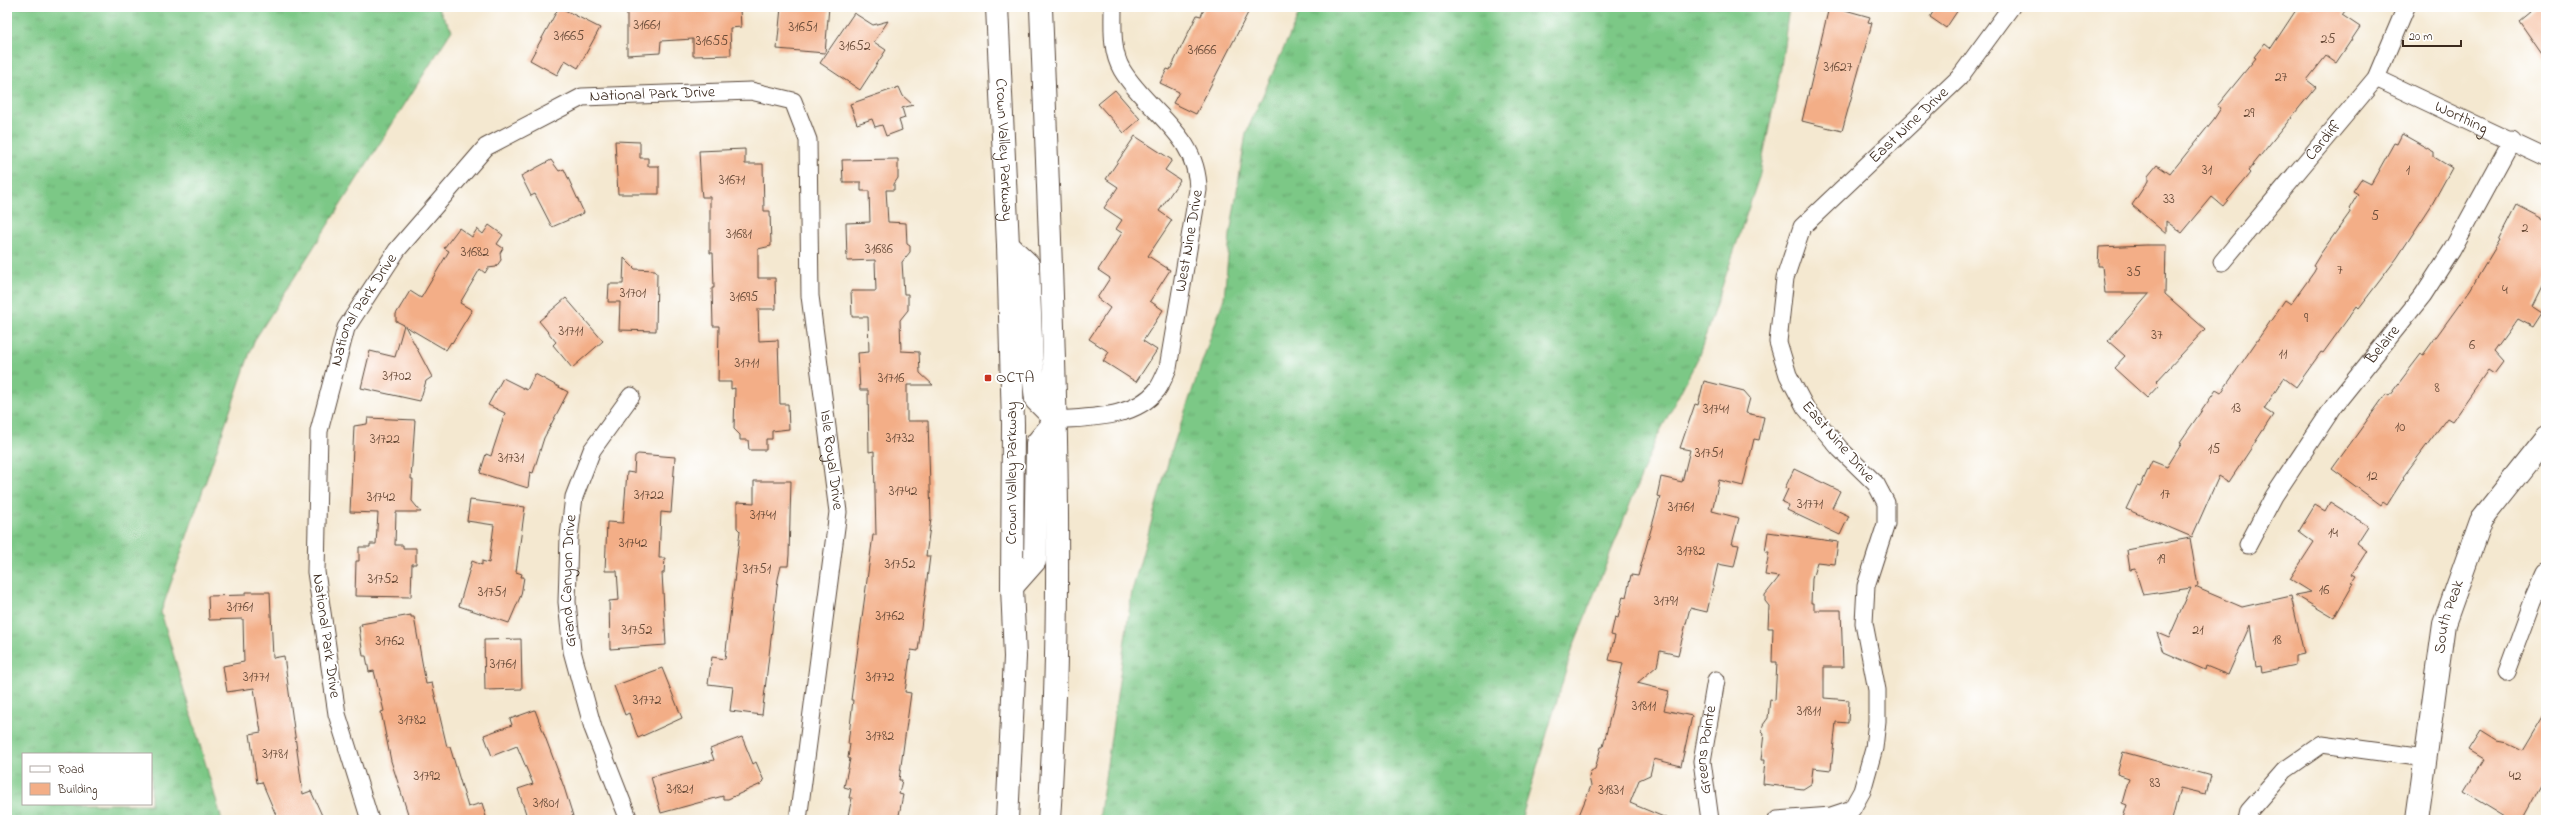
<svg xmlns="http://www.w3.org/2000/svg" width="2553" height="827" font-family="'Indie Flower',sans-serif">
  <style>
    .grass { fill: url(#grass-tufts); stroke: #5c7952; fill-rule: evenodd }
    .building { fill: #f3ae87 }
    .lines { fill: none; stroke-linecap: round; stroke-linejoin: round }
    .street-casing { stroke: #574639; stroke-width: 19 }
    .secondary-casing { stroke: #574639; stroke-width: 24 }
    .primary-casing { stroke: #574639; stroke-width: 24 }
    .street { stroke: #fff; stroke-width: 17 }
    .secondary { stroke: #fff; stroke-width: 22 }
    .primary { stroke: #fff; stroke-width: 22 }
    .poi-dot { fill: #c8321e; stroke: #fff; stroke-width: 1.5 }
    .labels { text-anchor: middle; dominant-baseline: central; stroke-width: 4; stroke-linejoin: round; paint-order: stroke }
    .number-label { font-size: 14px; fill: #694b38 }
    .street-label { font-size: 16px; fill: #3b2a1e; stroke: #fff }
    .poi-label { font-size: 16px; fill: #3b2a1e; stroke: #fff; text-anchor: start }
  </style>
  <defs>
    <pattern id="grass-tufts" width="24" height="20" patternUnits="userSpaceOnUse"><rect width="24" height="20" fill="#7cc886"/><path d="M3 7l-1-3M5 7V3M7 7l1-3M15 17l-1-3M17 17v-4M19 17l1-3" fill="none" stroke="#67a36d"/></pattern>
  </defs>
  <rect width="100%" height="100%" fill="#fff"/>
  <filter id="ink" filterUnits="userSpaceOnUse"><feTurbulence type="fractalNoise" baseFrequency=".025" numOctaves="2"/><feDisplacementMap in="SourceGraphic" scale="8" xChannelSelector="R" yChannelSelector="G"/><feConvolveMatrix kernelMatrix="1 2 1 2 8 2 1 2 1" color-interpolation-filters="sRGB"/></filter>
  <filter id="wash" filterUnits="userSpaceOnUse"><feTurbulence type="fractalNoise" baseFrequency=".012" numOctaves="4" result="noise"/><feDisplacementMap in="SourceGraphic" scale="16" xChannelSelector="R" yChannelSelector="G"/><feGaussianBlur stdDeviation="0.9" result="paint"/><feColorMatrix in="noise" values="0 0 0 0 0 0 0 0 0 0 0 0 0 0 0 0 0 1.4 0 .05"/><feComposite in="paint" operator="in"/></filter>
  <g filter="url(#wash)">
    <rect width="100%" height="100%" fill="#f4e8d0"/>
    <!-- grass -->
    <path class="grass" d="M7 7H437L452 30 254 341 161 612 222 820H7ZM23 754H151V804H23Z
      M1302 7H1789L1781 68 1759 177 1698 358 1656 439 1573 647 1521 820H1099L1132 591 1171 452 1224 298 1230 235 1246 133Z"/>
    <g id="blocks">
      <!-- building -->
      <path class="building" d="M559 7 600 28 578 68 565 60 557 75 530 60Z
        M627 7 740 9 741 27 730 28 731 55 693 56V39L661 41 660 53 627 55Z
        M781 7H829L825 53 777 49Z
        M1205 7H1251L1196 114 1173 103 1179 92 1160 83 1167 69 1170 70 1197 15 1201 16Z
        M1829 7H1846L1845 10 1870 17 1868 22 1872 23 1842 131 1802 121Z
        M1936 7H1960L1946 28 1930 17Z
        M2298 7H2348L2342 15 2360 27 2336 63 2326 56 2307 80 2316 87 2248 171 2250 173 2223 206 2212 197 2182 233 2166 221V234L2132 205 2148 181V176L2157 165 2170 174 2214 119 2221 108 2217 106 2256 58 2254 57 2265 43 2271 48Z
        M2536 7H2546V60L2519 21Z
        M854 13 873 25 888 21 874 42 886 50 860 90 820 63Z
        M899 87 903 96 913 105 902 108 905 118 899 120 902 130 886 136 882 125 875 127 872 119 857 124 850 104Z
        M1115 90 1140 119 1124 133 1098 104Z
        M2402 134 2434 152V157L2452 168 2431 206 2397 258 2359 308 2357 306 2323 353 2321 352 2296 387 2284 378 2264 409 2273 415 2229 482 2219 476 2192 537 2126 509 2137 486 2140 487 2152 461 2167 467 2182 443 2180 442 2216 390 2221 393 2285 300 2291 304 2314 272 2316 268 2313 266 2321 253 2351 211 2349 209 2358 194 2353 191 2361 179 2371 184 2394 143 2397 144Z
        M1135 136 1172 160 1165 170 1180 180 1159 211 1172 220 1148 256 1170 270 1150 301 1163 310 1143 341 1157 350 1136 382 1103 361 1109 352 1089 339 1110 308 1097 298 1110 278 1098 270 1122 233 1116 229 1122 220 1104 208 1118 187 1106 179Z
        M615 141 640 142V158H648V166H659V194H618Z
        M745 149V164H763L764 211H770L771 246 758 249V278H775L776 309H758L759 341 778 340 780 404H788L789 429 772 431V439H766V450H749L748 440H740V435L734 429 735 388 731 389V382H718L719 326H713L712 288H714L713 253H710V197H702L701 188 699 151Z
        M898 159V178L894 184V190H886L888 222 906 223 907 244 910 246V252L902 262 904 294H908V310L900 320 901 351 919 352 920 373 933 385H907V421H928L931 519 926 556H930L918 651 911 650 905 692 911 693 899 780H902L899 794 903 795 898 820H847L852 798H849L851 789 844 787 850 759 848 758 850 744H848L853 700H851L873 535H876L874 451 869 452 868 390H860L858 353 869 352 868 317H852L851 291H876L875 260 847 261 846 223 870 222 869 191H861V182H843L842 160Z
        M551 160 559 171 564 169 584 213 552 227 535 194 531 196 521 176Z
        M2517 205 2546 220V281L2533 307 2542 313 2533 327 2518 319 2494 352 2503 362 2494 374 2488 370 2452 421 2447 418 2403 477 2404 478 2387 505 2383 502 2381 505 2332 469 2386 394 2389 396 2421 354 2423 355 2470 290 2500 240H2499Z
        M489 225 503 235 497 244 503 248 500 253 501 260 496 267 488 268 485 273 480 269 460 303 472 310 452 343 451 342 446 350 405 326 432 377 426 381 420 401 361 388 370 351 395 357 404 325 396 321V314L410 291 421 298 449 251 444 248 459 228 472 237 477 229 483 234Z
        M2146 245H2166L2165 294 2205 329 2156 382 2159 385 2147 398 2114 368 2125 356 2108 341 2150 293H2105L2102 266H2098L2099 247Z
        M624 258 635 269 655 270 657 273 656 331 619 330 620 302H608L609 284H623Z
        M566 298 603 341 572 368 553 345 556 342 539 321Z
        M535 374 568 392 544 438 533 473 530 472 528 488 480 473 486 454 491 456 505 413 488 405 503 378 527 390Z
        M1704 381 1744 391 1750 398 1746 413 1764 417 1759 440 1754 439 1743 486 1719 480 1712 511 1739 518 1732 544 1739 545 1734 567 1718 564 1707 612 1690 608 1678 655 1660 651 1657 666 1637 683 1669 691 1664 710 1692 716 1681 766 1654 759 1650 775 1639 780 1630 803 1671 820H1577L1591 786 1589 777 1591 771 1595 769 1601 747H1603L1623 663 1609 660 1615 636 1611 635 1615 617 1618 618 1623 596 1626 597 1631 575 1638 576 1660 497 1657 496 1661 477 1682 482 1690 450 1680 448 1695 404 1698 405Z
        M368 418 415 420 411 479H413L412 501 421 512H396L395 545H403V548H416V564H412L411 597 355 596 356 561H359V547H370V544H376L378 513 350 512 354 426 367 424Z
        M638 454 675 457 671 513 661 512 659 558H665L664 573H662L666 645 610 649 609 601 619 600 617 571H605L607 522 623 523 627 472 634 473 635 456Z
        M1794 469 1840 491 1832 508 1849 516 1840 535 1787 510 1789 505 1782 502 1788 489 1785 488Z
        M754 481H791L789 555 788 566H781L778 579 762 715 730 711 733 687 708 684 712 657 725 659 740 531 737 528V502L754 503Z
        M470 500 525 507 516 572 522 574 521 577H524L521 595 509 623 459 606 472 561 482 565V561L489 563 494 525 467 521Z
        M2330 502 2368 526 2357 543 2367 551 2352 574 2356 576 2352 582 2354 583 2334 618 2295 595 2311 592 2290 579 2314 542 2299 531 2315 505 2325 511Z
        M1768 532 1838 542 1835 564 1817 562 1812 579 1811 603H1814V610H1841L1843 667H1824V698L1849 700 1848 723 1836 722 1831 770 1813 768 1811 784 1803 789 1763 784 1765 760H1761L1764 733 1762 731 1763 725 1768 718 1770 699 1775 700 1777 662H1772L1773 628H1768L1769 606 1765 601V595L1779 577 1765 575 1769 552H1765Z
        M2190 538 2198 586 2195 587 2242 607 2291 596 2304 654 2295 656V665L2262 672 2261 666 2256 667 2250 625 2228 675 2206 666 2205 670 2164 652 2157 633 2169 638 2191 588 2143 595 2135 569 2130 570 2127 550Z
        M245 592H270L273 658 284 656 303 794 311 791 324 820H278L262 782 257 783 250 734 261 732 254 688 227 692 223 666 244 662 243 619 209 620 208 596 245 595Z
        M411 615V617H414L426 684 432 683 447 747H450L468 807 482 803 487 820H410L391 761 381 712 384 711 374 671 369 672 366 656H363L359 627 362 626 361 624Z
        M521 639 522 689 485 690 484 640Z
        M662 668 682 718 638 738 629 713 625 715 614 686Z
        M535 710 564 787 573 816 571 817 572 820H528L518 789 533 784 517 746 492 756 484 735 512 725 510 719Z
        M2546 710V776L2522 820H2510L2464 792 2484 759 2469 750 2481 731 2497 741 2507 743 2522 750Z
        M742 737 753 764 756 762 764 781 761 784 728 799H723V796L661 813 651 777 714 760 710 749Z
        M2123 752 2211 776 2206 794 2180 788 2172 820H2132L2123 818 2127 805 2122 803 2129 778 2117 774Z"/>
    </g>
  </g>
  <g filter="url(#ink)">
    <use href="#blocks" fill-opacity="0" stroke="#574639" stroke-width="1"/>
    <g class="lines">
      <!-- street casing -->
      <g class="street-casing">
        <g id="street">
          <path id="s1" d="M2376 78 2546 158"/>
          <path id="s2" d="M2222 262 2376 78 2406 7"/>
          <path id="s3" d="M1056 420C1089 417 1134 419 1157 390 1162 383 1165 375 1168 368L1198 190C1198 134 1148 113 1122 70 1111 51 1113 28 1113 7"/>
          <path id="s4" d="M2248 545 2274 496 2334 406 2423 295 2452 250 2512 140"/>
          <path d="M2507 672 2533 601 2546 572"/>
          <path id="s5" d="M370 820 337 714 316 572 319 431 346 328 397 250 486 147 582 97 751 91 793 101 808 140 810 296 838 512 798 820"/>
          <path id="s6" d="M629 820 593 728 572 651 567 602 569 537 574 497 592 450 631 396"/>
          <path id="s7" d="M1710 820 1702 761 1716 680"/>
          <path id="s8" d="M1777 820 1831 816 1852 809 1862 791 1874 748 1877 721V690L1864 623 1866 586 1886 524V503L1876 484 1840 449 1805 407 1788 375 1778 342 1785 278 1802 227 1959 78 2011 7"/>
          <path d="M2247 820 2249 811 2285 770 2322 744 2425 758"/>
        </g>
      </g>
      <!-- secondary casing -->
      <g class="secondary-casing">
        <g id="secondary">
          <path id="s9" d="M2417 820 2444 624 2481 520 2546 438"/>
        </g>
      </g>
      <!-- primary casing -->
      <g class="primary-casing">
        <g id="primary">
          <path id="s10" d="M997 7 1008 245 1013 424 1012 587 1015 657 1007 820"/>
          <path d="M1041 7C1051 278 1067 549 1049 820"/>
          <path d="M1008 245 1028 264 1032 364 1036 400 1056 420"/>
          <path d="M1012 587 1035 561 1037 443 1056 420"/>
        </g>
      </g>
      <!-- street -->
      <use href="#street" class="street"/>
      <!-- secondary -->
      <use href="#secondary" class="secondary"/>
      <!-- primary -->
      <use href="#primary" class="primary"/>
    </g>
  </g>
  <!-- markers -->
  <rect class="poi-dot" x="984" y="374" width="8" height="8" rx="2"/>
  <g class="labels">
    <!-- number labels -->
    <g class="number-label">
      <text x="647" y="25">31661</text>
      <text x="803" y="27">31651</text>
      <text x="569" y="36">31665</text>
      <text x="2328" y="39">25</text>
      <text x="712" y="41">31655</text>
      <text x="855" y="46">31652</text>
      <text x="1202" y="50">31666</text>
      <text x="1838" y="67">31627</text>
      <text x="2281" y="77">27</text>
      <text x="2249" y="113">29</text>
      <text x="2207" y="170">31</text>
      <text x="2408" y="170">1</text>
      <text x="732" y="180">31671</text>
      <text x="2169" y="199">33</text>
      <text x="2375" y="216">5</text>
      <text x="2525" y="228">2</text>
      <text x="739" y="234">31681</text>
      <text x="879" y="249">31686</text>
      <text x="475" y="252">31682</text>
      <text x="2340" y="270">7</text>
      <text x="2134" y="272">35</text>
      <text x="2505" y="290">4</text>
      <text x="633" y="293">31701</text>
      <text x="744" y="297">31695</text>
      <text x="2306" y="318">9</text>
      <text x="571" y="331">31711</text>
      <text x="2157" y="335">37</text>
      <text x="2472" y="345">6</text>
      <text x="2283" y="354">11</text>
      <text x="747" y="363">31711</text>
      <text x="397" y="376">31702</text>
      <text x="891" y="378">31716</text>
      <text x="2437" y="388">8</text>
      <text x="2236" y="408">13</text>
      <text x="1716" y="409">31741</text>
      <text x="2400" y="427">10</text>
      <text x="900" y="438">31732</text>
      <text x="385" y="439">31722</text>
      <text x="2214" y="449">15</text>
      <text x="1709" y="453">31751</text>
      <text x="511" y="458">31731</text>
      <text x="2372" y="476">12</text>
      <text x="903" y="491">31742</text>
      <text x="2165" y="494">17</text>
      <text x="649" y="495">31722</text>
      <text x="381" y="497">31742</text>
      <text x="1810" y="504">31771</text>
      <text x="1681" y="507">31761</text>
      <text x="763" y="515">31741</text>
      <text x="2333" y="533">14</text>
      <text x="633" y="543">31742</text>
      <text x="1691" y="551">31782</text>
      <text x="2161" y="559">19</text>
      <text x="900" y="564">31752</text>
      <text x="757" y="569">31751</text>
      <text x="383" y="579">31752</text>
      <text x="2324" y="590">16</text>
      <text x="492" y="592">31751</text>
      <text x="1666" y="601">31791</text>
      <text x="240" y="607">31761</text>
      <text x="890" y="616">31762</text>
      <text x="637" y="630">31752</text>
      <text x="2198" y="630">21</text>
      <text x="2277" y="640">18</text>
      <text x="390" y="641">31762</text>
      <text x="503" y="664">31761</text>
      <text x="256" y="677">31771</text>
      <text x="880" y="677">31772</text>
      <text x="647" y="700">31772</text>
      <text x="1644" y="706">31811</text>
      <text x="1809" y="711">31811</text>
      <text x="412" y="720">31782</text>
      <text x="880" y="736">31782</text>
      <text x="275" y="754">31781</text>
      <text x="427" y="776">31792</text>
      <text x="2515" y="776">42</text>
      <text x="2155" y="783">83</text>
      <text x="680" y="789">31821</text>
      <text x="1611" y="790">31831</text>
      <text x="546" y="803">31801</text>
    </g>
    <!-- street labels -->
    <g class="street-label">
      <text stroke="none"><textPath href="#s5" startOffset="910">National Park Drive</textPath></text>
      <text stroke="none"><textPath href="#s1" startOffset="94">Worthing</textPath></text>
      <text stroke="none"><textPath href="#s8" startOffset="854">East Nine Drive</textPath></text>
      <text stroke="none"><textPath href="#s2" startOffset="158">Cardiff</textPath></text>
      <text stroke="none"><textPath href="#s10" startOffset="143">Crown Valley Parkway</textPath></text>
      <text stroke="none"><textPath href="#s3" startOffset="262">West Nine Drive</textPath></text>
      <text stroke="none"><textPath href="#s5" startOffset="526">National Park Drive</textPath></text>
      <text stroke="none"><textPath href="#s4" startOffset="242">Belaire</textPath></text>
      <text transform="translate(1838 442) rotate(49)">East Nine Drive</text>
      <text stroke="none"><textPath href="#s5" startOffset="1415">Isle Royal Drive</textPath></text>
      <text transform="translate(1012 473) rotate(-90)">Crown Valley Parkway</text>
      <text stroke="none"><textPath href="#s6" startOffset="249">Grand Canyon Drive</textPath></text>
      <text stroke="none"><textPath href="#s9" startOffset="206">South Peak</textPath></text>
      <text transform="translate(326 636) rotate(82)">National Park Drive</text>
      <text stroke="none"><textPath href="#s7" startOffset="71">Greens Pointe</textPath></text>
    </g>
    <!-- poi labels -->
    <g class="poi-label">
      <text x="996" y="378">OCTA</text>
    </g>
  </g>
  <!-- margin -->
  <rect width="2553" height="827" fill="none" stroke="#fff" stroke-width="24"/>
  <!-- legend -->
  <rect x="22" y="753" width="130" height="52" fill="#ffffff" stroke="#b1aaa5"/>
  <rect x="30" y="766" width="20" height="6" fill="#ffffff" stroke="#b1aaa5"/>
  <text x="58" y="773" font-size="12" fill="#3b2a1e">Road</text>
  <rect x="30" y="783" width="20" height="12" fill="#f3ae87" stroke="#b1aaa5"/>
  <text x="58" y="793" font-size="12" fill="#3b2a1e">Building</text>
  <!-- scale -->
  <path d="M2403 40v6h58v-6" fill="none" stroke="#3b2a1e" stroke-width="2"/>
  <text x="2409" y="40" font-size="12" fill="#3b2a1e" stroke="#ffffff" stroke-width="3" paint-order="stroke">20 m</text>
</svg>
